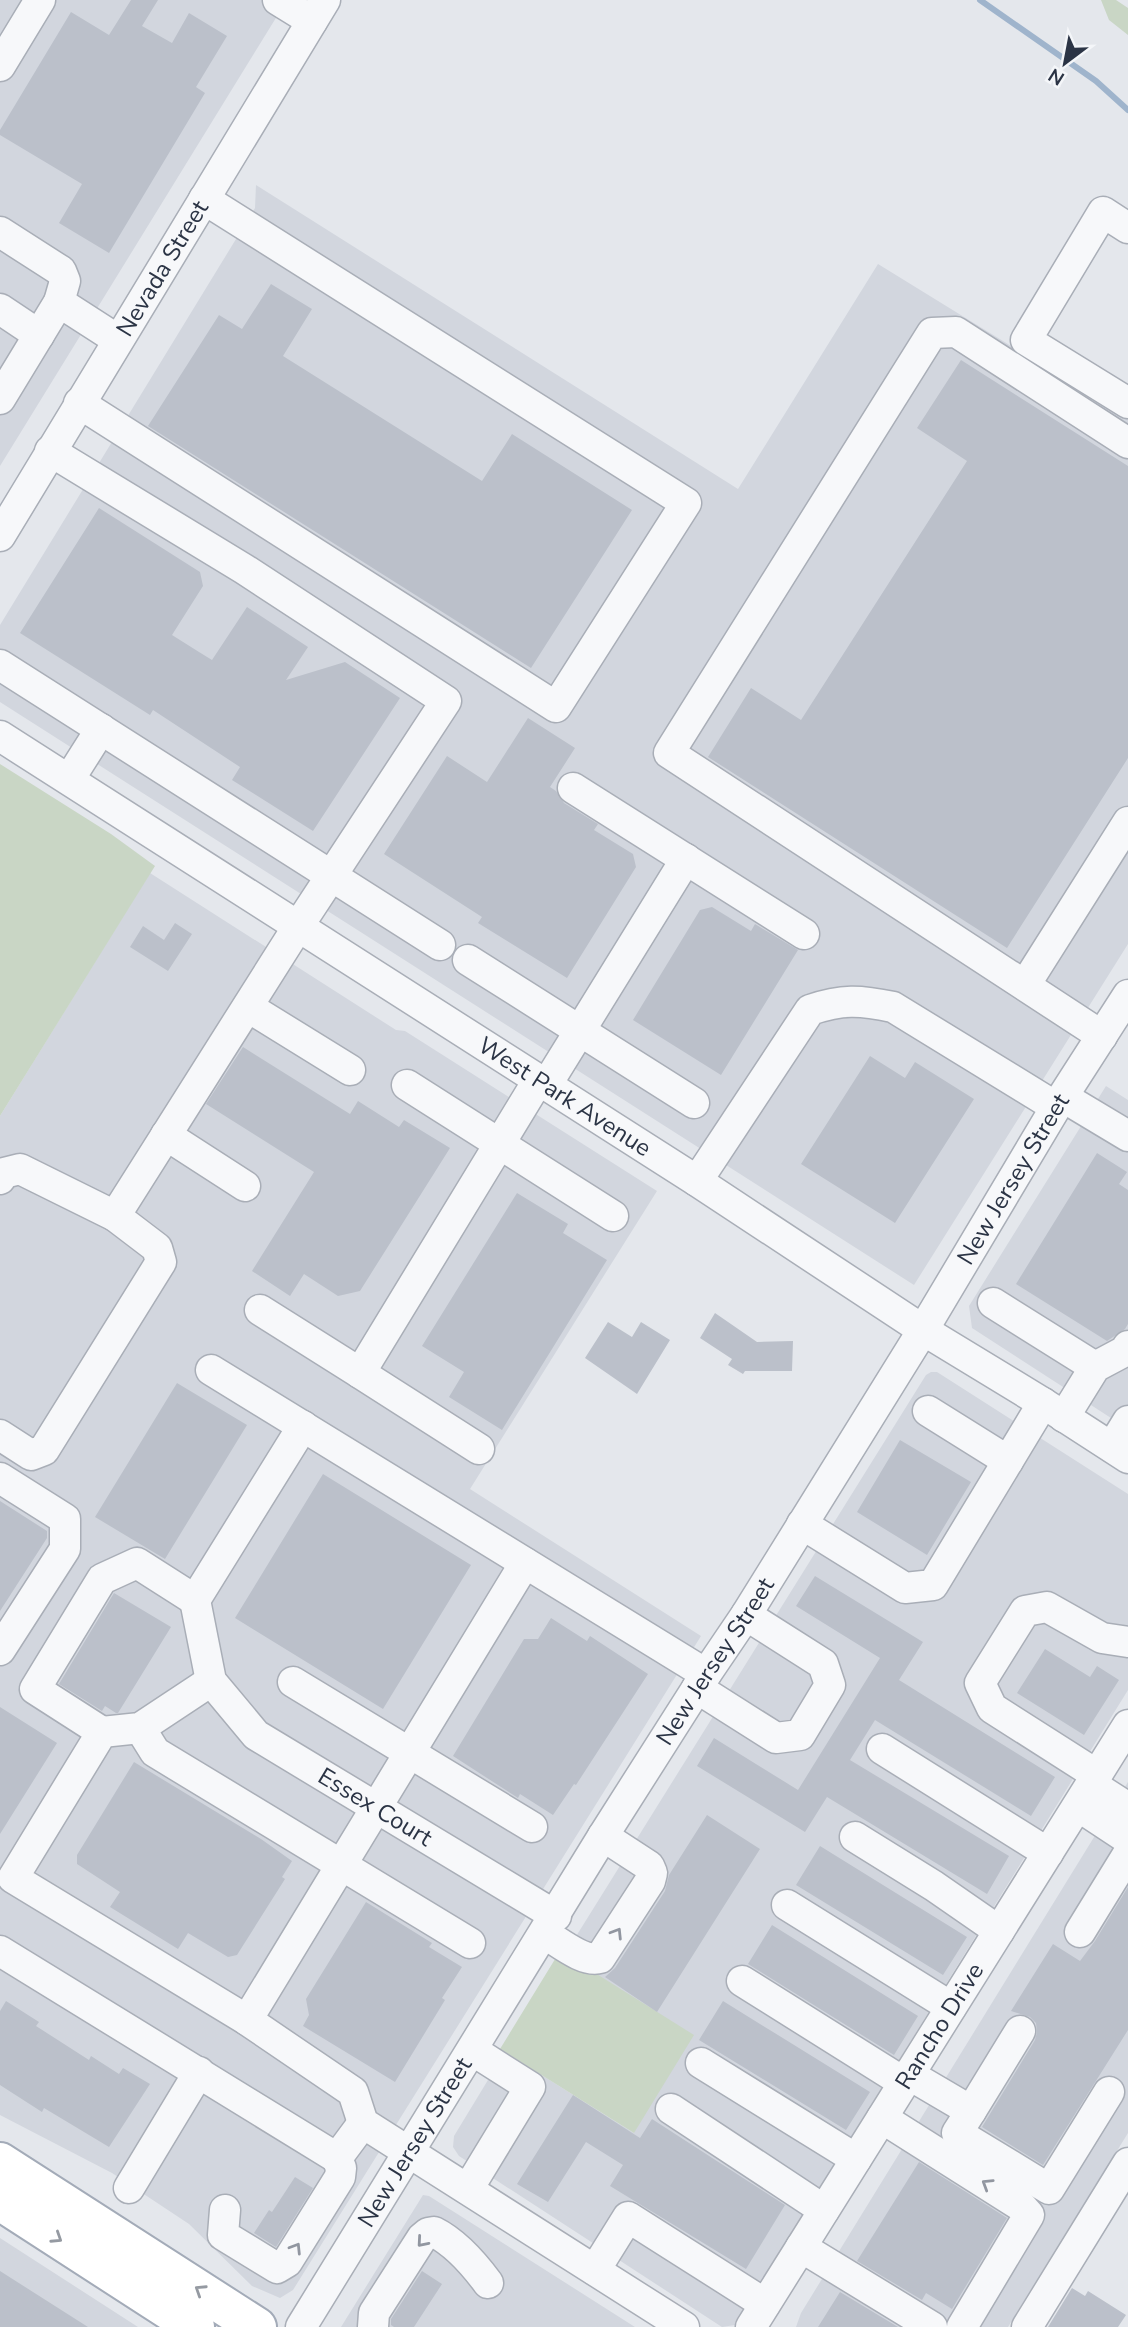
<svg xmlns="http://www.w3.org/2000/svg" width="1128" height="2327" font-family="'Nunito Sans',sans-serif">
  <style>
    .built { fill: #d2d6de }
    .green { fill: #c9d6c5 }
    .lines { fill: none; stroke-linecap: round; stroke-linejoin: round }
    .stream { stroke: #9fb4cc; stroke-width: 6 }
    .building { fill: #bbc0ca }
    .minor-casing { stroke: #a9aeb7; stroke-width: 33 }
    .major-casing { stroke: #a3abb8; stroke-width: 42 }
    .minor { stroke: #f7f8fa; stroke-width: 30 }
    .major { stroke: #fff; stroke-width: 38 }
    .oneway { stroke: #9196a0 }
    .oneway2 { stroke: #959aa2 }
    .labels { text-anchor: middle; dominant-baseline: central; stroke-width: 6; stroke-linejoin: round; paint-order: stroke }
    .street-label { font-size: 24px; fill: #2b3445; stroke: #f4f6f9 }
  </style>
  <rect width="100%" height="100%" fill="#e4e7ec"/>
  <!-- built -->
  <path class="built" d="M0 0H287L0 466Z
    M256 185 738 489 878 264 1128 418V944L914 1285 0 702V625L255 208Z
    M150 873 396 1030 405 1031 657 1191 470 1489 701 1636 293 2290 280 2298 252 2286 189 2224 112 2173 0 2115V1116Z
    M1106 1086 1128 1100V1429L972 1328 969 1306Z
    M931 1372H937L1128 1494V1690L735 2325 722 2327 459 2156 453 2147 454 2136 505 2052 634 2133 565 1954 926 1375Z
    M1128 1782V2133L1008 2327H796L801 2313Z
    M423 2195 429 2196 635 2327H341Z
    M0 2238 138 2327H0Z"/>
  <!-- green -->
  <path class="green" d="M1101 0H1116L1128 8V35L1109 20Z
    M0 764 111 834 155 866 0 1116Z
    M560 1951 694 2035 634 2133 500 2049Z"/>
  <g class="lines">
    <!-- stream -->
    <path class="stream" d="M980 0 1096 81 1128 110"/>
  </g>
  <!-- building -->
  <path class="building" d="M131 0H158L142 26 172 43 189 13 227 36 196 87 205 93 109 253 59 223 82 184 0 135V130L71 12 109 35Z
    M271 284 312 309 283 356 482 481 512 434 632 510 531 668 148 426 219 315 242 329Z
    M961 360 1128 466V758L1007 948 708 757 751 688 801 720 967 461 917 428Z
    M99 508 200 572 203 586 172 635 199 652 212 660 247 607 308 647 286 680 345 662 400 698 313 831 232 780 240 767 153 710 150 715 20 633Z
    M528 718 575 748 550 787 556 791 564 803 598 824 594 830 633 854 636 867 567 978 478 923 482 917 384 854 447 756 487 782Z
    M712 907 751 931 755 924 798 950 721 1075 633 1020 700 910Z
    M175 923 192 934 168 971 130 947 143 926 164 940Z
    M243 1047 350 1114 358 1101 399 1127 404 1120 450 1148 360 1291 338 1296 304 1274 290 1296 252 1271 314 1172 206 1104Z
    M870 1056 905 1078 915 1062 974 1099 895 1223 801 1164Z
    M1097 1153 1127 1172 1119 1184 1128 1190V1324L1125 1329 1107 1341 1016 1284Z
    M517 1193 568 1224 563 1233 607 1260 502 1430 449 1397 464 1372 422 1346Z
    M715 1313 757 1342 793 1341 792 1371H745L743 1374 728 1365 732 1359 700 1338Z
    M608 1322 632 1337 641 1322 670 1340 637 1394 585 1358Z
    M177 1383 247 1425 165 1559 95 1517Z
    M900 1440 971 1482 927 1555 857 1512Z
    M323 1474 471 1565 383 1709 235 1618Z
    M0 1501 47 1531V1538L0 1611Z
    M815 1576 923 1642 899 1680 1055 1777 1031 1816 875 1720 850 1760 1009 1856 987 1894 827 1797 805 1832 697 1766 714 1738 798 1790 880 1658 796 1606Z
    M114 1593 171 1627 118 1713H116L105 1706 102 1711 59 1684Z
    M551 1618 587 1641 590 1636 648 1674 576 1785 574 1784 553 1815 520 1794 518 1798 453 1756 524 1639H538Z
    M1045 1649 1090 1677 1097 1666 1119 1680 1084 1735 1017 1693Z
    M0 1707 57 1743 0 1834Z
    M134 1762 261 1839 292 1861 282 1877 285 1879 237 1955 228 1957 188 1933 178 1949 110 1907 120 1892 77 1864V1855Z
    M707 1815 760 1849 657 2012 605 1977 615 1968 665 1891 669 1875Z
    M820 1846 967 1937 943 1975 796 1885Z
    M1128 1887V2030L1043 2165 982 2127 1035 2040 1037 2032 1036 2023 1030 2017 1011 2011 1053 1944 1080 1961 1095 1941Z
    M366 1902 432 1943 429 1947 462 1967 442 1998 445 2000 395 2082 303 2026 309 2015 306 1999Z
    M772 1925 918 2016 894 2055 748 1964Z
    M6 2001 39 2022 36 2026 89 2060 91 2056 119 2074 123 2068 150 2084 109 2147 44 2108 42 2112 0 2085V2011Z
    M723 2001 870 2092 846 2130 699 2040Z
    M573 2095 640 2138 652 2119 785 2205 746 2269 610 2186 623 2165 586 2142 548 2202 517 2184Z
    M919 2162 1007 2218 952 2309 926 2293 922 2300 857 2261Z
    M295 2177 313 2188 276 2247 254 2233 269 2210 272 2212Z
    M0 2271 88 2327H0Z
    M422 2271 442 2284 414 2327H394L391 2325V2319Z
    M1072 2288 1085 2296 1088 2291 1126 2315 1118 2327H1048Z
    M840 2292 898 2327H818Z"/>
  <g class="lines">
    <!-- minor casing -->
    <g class="minor-casing">
      <g id="minor">
        <path d="M278 0 312 21"/>
        <path d="M0 66 40 0"/>
        <path d="M1128 228 1103 212 1026 340 1128 403"/>
        <path d="M0 232 61 271 65 281 59 302"/>
        <path d="M0 309 39 335"/>
        <path d="M0 399 59 302 118 340"/>
        <path d="M79 403 556 707 686 503 204 199"/>
        <path d="M50 451 244 569 446 701 299 925 115 1216"/>
        <path id="s1" d="M0 536 325 0"/>
        <path d="M0 665 440 945"/>
        <path id="s2" d="M0 736 697 1181 923 1330 1043 1403 1128 1458"/>
        <path d="M70 778 101 729"/>
        <path d="M573 788 804 934"/>
        <path d="M468 960 694 1103"/>
        <path d="M1025 985 1128 822"/>
        <path d="M248 1007 350 1070"/>
        <path d="M1102 1036 669 753 932 333 956 332 1128 443"/>
        <path d="M547 1084 686 859"/>
        <path d="M407 1085 613 1216"/>
        <path d="M1063 1097 1128 1136"/>
        <path d="M166 1135 245 1186"/>
        <path d="M0 1179 4 1173 20 1169 115 1216 157 1248 161 1262 44 1450 31 1455 0 1435"/>
        <path d="M697 1181 810 1010C842 999 860 1000 893 1007L1056 1107"/>
        <path d="M993 1303 1095 1367"/>
        <path d="M260 1310 360 1373"/>
        <path d="M211 1370 706 1674"/>
        <path d="M928 1411 1008 1461 1043 1403"/>
        <path d="M1064 1417 1095 1367 1125 1351 1128 1346"/>
        <path id="s3" d="M303 1426 195 1600 211 1681 256 1735 556 1916"/>
        <path d="M1112 1447 1128 1421"/>
        <path d="M479 1449 360 1373 539 1079"/>
        <path d="M0 1478 65 1519V1549L0 1650"/>
        <path d="M802 1524 905 1588 933 1585 1008 1461"/>
        <path d="M211 1681 140 1728 102 1732 13 1878 247 2020 525 1563"/>
        <path d="M293 1682 532 1827"/>
        <path d="M697 1688 776 1738 800 1735 830 1685 823 1664 746 1615"/>
        <path d="M140 1728 155 1752 470 1943"/>
        <path d="M102 1732 35 1689 102 1579 137 1563 195 1600"/>
        <path d="M882 1749 1048 1853"/>
        <path d="M1097 1775 992 1708 980 1683 1025 1611 1047 1607 1102 1638 1128 1642"/>
        <path d="M1091 1784 1128 1808"/>
        <path d="M1078 1806 1128 1839"/>
        <path d="M855 1837 934 1886 999 1931"/>
        <path d="M787 1905 951 2007"/>
        <path d="M1080 1932 1128 1854"/>
        <path d="M545 1934C559 1942 584 1963 600 1958L650 1881 652 1873 649 1866 603 1836"/>
        <path d="M0 1951 337 2158 363 2123"/>
        <path d="M742 1981 903 2082"/>
        <path d="M247 2020 353 2092 363 2123 684 2327"/>
        <path d="M701 2063 856 2159"/>
        <path d="M908 2074 971 2111 1020 2031"/>
        <path d="M671 2109 824 2210"/>
        <path d="M971 2111 957 2133 1049 2189 1109 2092"/>
        <path d="M882 2118 1021 2206 1029 2215 962 2327"/>
        <path d="M129 2188 199 2072"/>
        <path d="M468 2189 530 2087 472 2050"/>
        <path d="M225 2210 223 2235 277 2268 287 2262 340 2177 341 2168 337 2158"/>
        <path d="M801 2247 932 2327"/>
        <path d="M595 2270 628 2217 765 2304"/>
        <path id="s4" d="M301 2327 603 1836 706 1674 746 1615 923 1330 1056 1107 1128 995"/>
        <path d="M373 2327 374 2313 422 2238 428 2233 434 2232C456 2243 474 2264 488 2283"/>
        <path id="s5" d="M751 2327 1128 1725"/>
        <path d="M1027 2327 1128 2163"/>
      </g>
    </g>
    <!-- major casing -->
    <g class="major-casing">
      <path id="major" d="M0 2162 257 2327
        M0 2201 195 2327"/>
    </g>
    <!-- minor -->
    <use href="#minor" class="minor"/>
    <!-- major -->
    <use href="#major" class="major"/>
  </g>
  <!-- one-way arrows -->
  <defs><path id="oneway-chevron" d="M-2-3.5L2.5 0L-2 3.5" fill="none" stroke-width="1.6" stroke-linecap="round" stroke-linejoin="round" transform="scale(1.75)"/></defs>
  <g class="oneway">
    <use href="#oneway-chevron" transform="translate(617 1933) rotate(-58)"/>
    <use href="#oneway-chevron" transform="translate(987 2184) rotate(-148)"/>
    <use href="#oneway-chevron" transform="translate(422 2242) rotate(131)"/>
    <use href="#oneway-chevron" transform="translate(296 2248) rotate(-58)"/>
  </g>
  <g class="oneway2">
    <use href="#oneway-chevron" transform="translate(57 2238) rotate(33)"/>
    <use href="#oneway-chevron" transform="translate(200 2290) rotate(-147)"/>
  </g>
  <g class="labels">
    <!-- street labels -->
    <g class="street-label">
      <text stroke="none"><textPath href="#s1" startOffset="313">Nevada Street</textPath></text>
      <text stroke="none"><textPath href="#s2" startOffset="670">West Park Avenue</textPath></text>
      <text stroke="none"><textPath href="#s4" startOffset="1351">New Jersey Street</textPath></text>
      <text stroke="none"><textPath href="#s4" startOffset="784">New Jersey Street</textPath></text>
      <text stroke="none"><textPath href="#s3" startOffset="497">Essex Court</textPath></text>
      <text stroke="none"><textPath href="#s5" startOffset="355">Rancho Drive</textPath></text>
      <text stroke="none"><textPath href="#s4" startOffset="217">New Jersey Street</textPath></text>
    </g>
  </g>
  <!-- north arrow -->
  <g transform="translate(1065 63) rotate(212)" stroke="#f4f6f9" stroke-width="5" paint-order="stroke">
  <path d="M0-5L12 26L0 18L-12 26Z" fill="#2b3445"/>
  <text y="-10" font-size="19" font-weight="bold" text-anchor="middle" fill="#2b3445">N</text>
  </g>
</svg>
